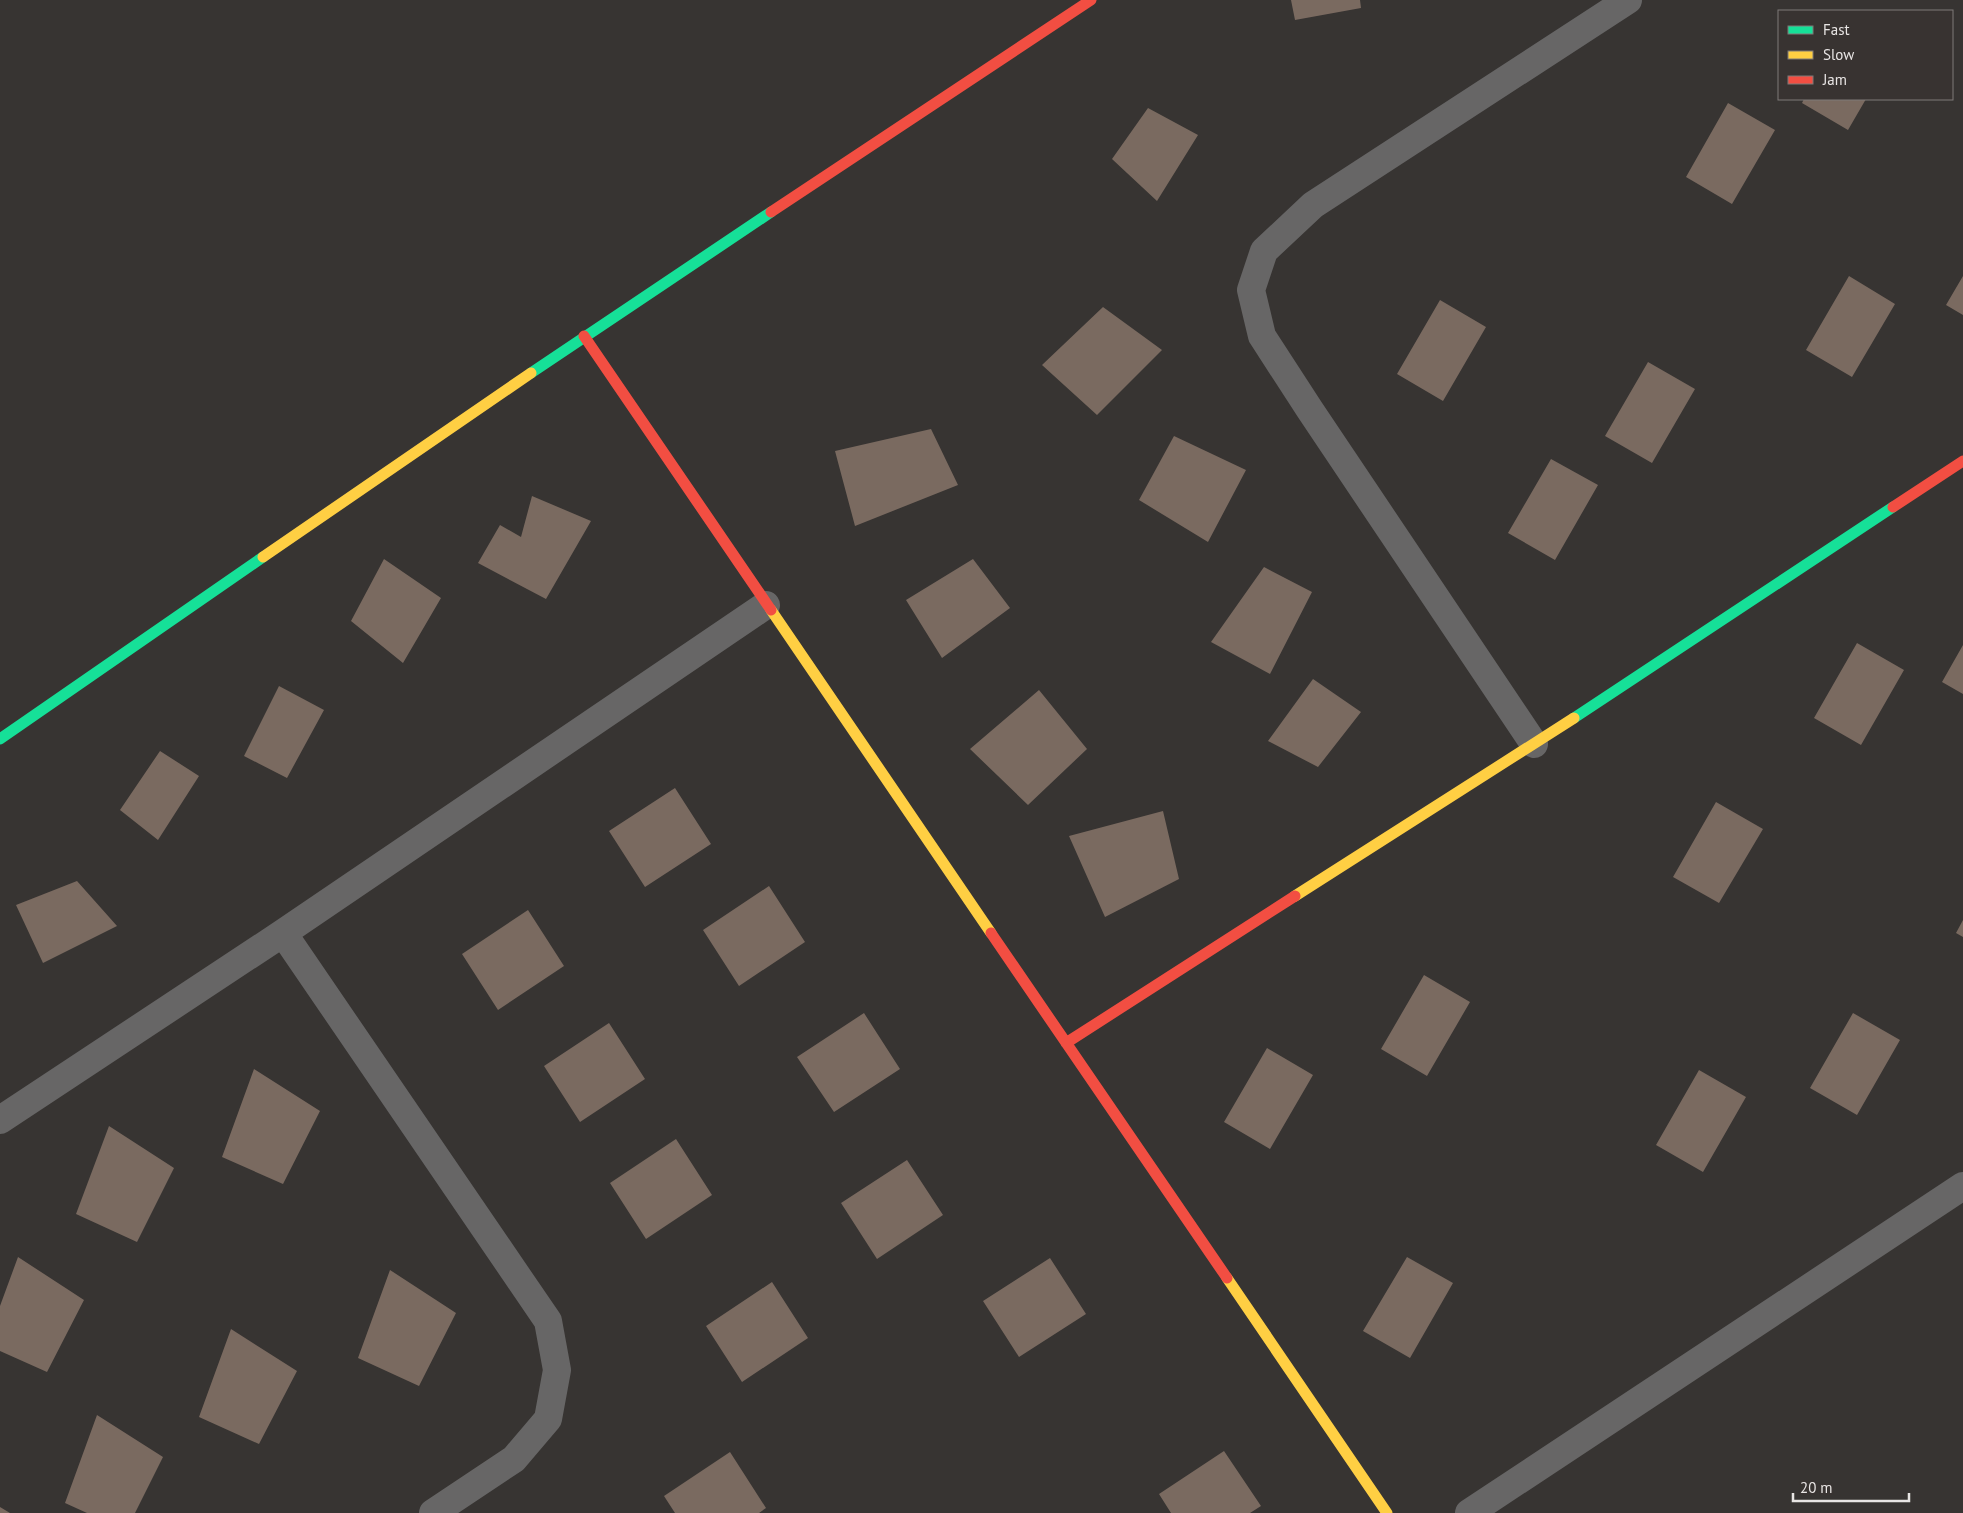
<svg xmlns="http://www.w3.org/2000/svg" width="1963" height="1513" font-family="'PT Sans',sans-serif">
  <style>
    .building { fill: #7a6a60 }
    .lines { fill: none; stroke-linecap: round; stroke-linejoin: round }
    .street { stroke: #676666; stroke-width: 28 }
    .fast { stroke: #16e098; stroke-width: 11 }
    .slow { stroke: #ffcf43; stroke-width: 11 }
    .jam { stroke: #f24e42; stroke-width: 11 }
  </style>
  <rect width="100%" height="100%" fill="#373432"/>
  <!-- building -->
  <path class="building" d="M1291 0H1360L1361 8 1295 20Z
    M1804 99H1866L1848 130 1802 103Z
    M1728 103 1775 130 1732 204 1686 177Z
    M1148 108 1198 135 1157 201 1112 159Z
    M1849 276 1895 304 1852 377 1806 350Z
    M1963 276V315L1946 305Z
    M1440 300 1486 327 1443 401 1397 374Z
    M1103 307 1162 350 1097 415 1042 365Z
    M1648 362 1695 389 1652 463 1605 436Z
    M931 429 958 485 855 526 835 451Z
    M1174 436 1246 470 1208 542 1139 500Z
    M1551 459 1598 485 1555 560 1508 533Z
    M532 496 591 521 546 599 478 563 500 525 521 537Z
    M384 559 441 598 403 663 351 621Z
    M973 559 1010 608 942 658 906 600Z
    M1264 567 1312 592 1270 674 1211 642Z
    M1857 643 1904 670 1861 745 1814 718Z
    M1963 645V694L1942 682Z
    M1313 679 1361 712 1318 767 1268 741Z
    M279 686 324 710 287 778 244 756Z
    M1039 690 1087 749 1028 805 970 749Z
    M160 751 199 776 158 840 120 810Z
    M675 788 711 844 645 887 609 831Z
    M1716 802 1763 829 1719 903 1673 877Z
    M1163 811 1179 879 1105 917 1069 836Z
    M77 881 117 926 43 963 16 905Z
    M769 886 805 942 739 986 703 930Z
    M528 910 564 966 498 1010 462 954Z
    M1963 920V937L1956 933Z
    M1424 975 1470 1002 1427 1076 1381 1049Z
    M864 1013 900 1069 834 1112 797 1057Z
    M1853 1013 1900 1040 1857 1115 1810 1088Z
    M609 1023 645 1079 580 1122 544 1066Z
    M1267 1048 1313 1075 1270 1149 1224 1122Z
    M254 1069 320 1111 283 1184 222 1157Z
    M1699 1070 1746 1097 1703 1172 1656 1145Z
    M109 1126 174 1168 137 1242 76 1214Z
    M676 1139 712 1195 646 1239 610 1183Z
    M907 1160 943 1215 877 1259 841 1203Z
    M18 1257 84 1300 47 1372 0 1351V1306Z
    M1407 1257 1453 1283 1410 1358 1363 1331Z
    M1050 1258 1086 1314 1019 1357 983 1301Z
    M390 1270 456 1313 419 1386 358 1358Z
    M772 1282 808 1338 742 1382 706 1326Z
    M231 1329 297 1371 259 1444 199 1417Z
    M97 1415 163 1457 135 1513H87L65 1503Z
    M1224 1451 1261 1506 1250 1513H1171L1159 1494Z
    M730 1452 766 1508 759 1513H675L664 1496Z
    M0 1507 10 1513H0Z"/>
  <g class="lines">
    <!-- street -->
    <path class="street" d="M1534 744 1310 410 1262 336 1251 290 1264 251 1313 205 1628 0
      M283 933 548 1321 557 1370 548 1419 514 1459 433 1513
      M0 1120 283 933 766 605
      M1469 1513 1963 1186"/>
    <!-- fast -->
    <path class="fast" d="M531 373 771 212
      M1574 718 1893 507
      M0 739 263 557"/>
    <!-- slow -->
    <path class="slow" d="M263 557 531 373
      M771 610 991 933
      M1295 896 1574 718
      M1227 1278 1387 1513"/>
    <!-- jam -->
    <path class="jam" d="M771 212 1091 0
      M584 336 771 610
      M1893 507 1963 461
      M991 933 1227 1278
      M1066 1043 1295 896"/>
  </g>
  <!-- legend -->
  <rect x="1778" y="10" width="175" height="90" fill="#383331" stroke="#7e7a79"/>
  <rect x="1788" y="26" width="25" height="8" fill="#16e098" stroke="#7e7a79"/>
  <text x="1823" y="35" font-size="15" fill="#e8e5e4">Fast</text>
  <rect x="1788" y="51" width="25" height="8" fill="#ffcf43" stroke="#7e7a79"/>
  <text x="1823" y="60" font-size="15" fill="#e8e5e4">Slow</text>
  <rect x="1788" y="76" width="25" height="8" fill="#f24e42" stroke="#7e7a79"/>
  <text x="1823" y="85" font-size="15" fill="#e8e5e4">Jam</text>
  <!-- scale -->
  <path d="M1793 1493v8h116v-8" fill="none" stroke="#e8e5e4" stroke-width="2.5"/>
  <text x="1800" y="1493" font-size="15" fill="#e8e5e4" stroke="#383331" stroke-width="4" paint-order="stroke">20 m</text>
</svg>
